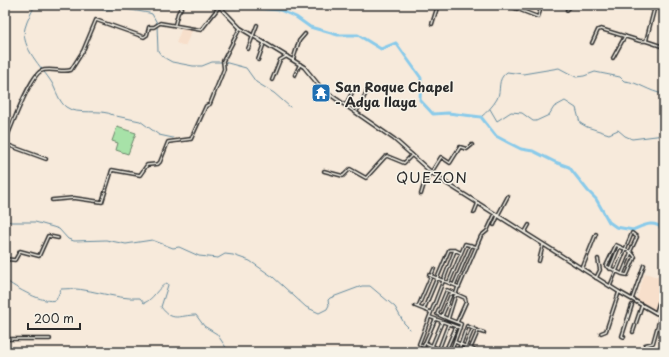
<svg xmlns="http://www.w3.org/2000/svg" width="669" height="357" font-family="'Playpen Sans',sans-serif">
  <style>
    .built { fill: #f7dfcb }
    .pitch { fill: #a7e2a8; stroke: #69866a }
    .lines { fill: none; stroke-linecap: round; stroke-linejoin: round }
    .stream { stroke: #638a9e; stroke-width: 1 }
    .river { stroke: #89caea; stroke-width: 3 }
    .street-casing { stroke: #2b2b2b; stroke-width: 4.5 }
    .secondary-casing { stroke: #2b2b2b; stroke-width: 5 }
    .highway-casing { stroke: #2b2b2b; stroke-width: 6 }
    .street { stroke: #f7f3e8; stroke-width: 1.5 }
    .secondary { stroke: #f7f3e8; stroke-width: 2 }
    .highway { stroke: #fae180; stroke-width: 3.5 }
    .labels { text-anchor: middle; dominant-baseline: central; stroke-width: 3; stroke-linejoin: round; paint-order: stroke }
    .poi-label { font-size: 13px; font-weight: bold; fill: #2b2b2b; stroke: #f7f3e8; text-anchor: start }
    .quarter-label { font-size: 15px; letter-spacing: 1px; fill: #2b2b2b; stroke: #f7f3e8 }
  </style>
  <rect width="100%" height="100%" fill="#f7eadb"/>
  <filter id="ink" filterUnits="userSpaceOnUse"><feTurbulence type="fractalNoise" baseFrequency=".025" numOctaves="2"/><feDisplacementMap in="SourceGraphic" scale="8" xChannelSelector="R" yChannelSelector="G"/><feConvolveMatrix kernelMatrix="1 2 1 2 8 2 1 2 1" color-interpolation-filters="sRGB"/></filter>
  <g filter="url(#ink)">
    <!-- built -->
    <path class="built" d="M182 27 193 29 185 46 176 43Z
      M645 273 664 279 656 311 636 300Z"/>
    <!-- pitch -->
    <path class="pitch" d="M117 127 136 133 128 154 116 150 118 143 112 141Z"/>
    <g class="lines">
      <!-- stream -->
      <path class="stream" d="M35 5C32 12 27 20 25 28 20 47 42 67 52 83 56 90 59 102 66 107 78 116 101 108 113 115
        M42 5 45 8 78 6 105 10 119 8 149 13 152 14 157 23
        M157 25 158 51 163 57 172 62 193 66H202L212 62H222
        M224 62 246 68 256 82 274 93 290 107
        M490 109 497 121 511 112 522 113 533 121H536L549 115 554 107 565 101 576 108 580 123 587 127 609 134 618 130 625 136 632 139 664 135
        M116 116 140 121 159 135 173 138
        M481 117C487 112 493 106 497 99 502 89 496 80 507 72L523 74 559 68 576 77 584 76 595 72 620 77 624 81C639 82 649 92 664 94
        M5 220 11 222H35L53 227 59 229 68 239 74 241 106 240 126 244 152 240 173 248 179 247 199 256 218 258 225 254 233 255 250 261 273 277 306 307 319 313 327 309 329 305 328 300 330 298 362 286H370L395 307 404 323 410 329
        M5 280C16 288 43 304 56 300L61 289C87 286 113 300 140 298L144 303C154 299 157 288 167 283L168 285 161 307C173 323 179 315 196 315L204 326 217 334 229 352"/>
      <!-- river -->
      <path class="river" d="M253 5 256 8 280 10 296 17 310 27 338 35H358L381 49 396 43 421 78 420 100 433 114 448 113 481 117 496 136 509 143 521 149 533 151 555 162 569 167 588 191 596 199 609 222 616 227 633 230C645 225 652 220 664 229"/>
      <!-- street casing -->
      <g class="street-casing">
        <path id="street" d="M507 5 538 17 542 5
          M645 5 654 10 646 41 664 47
          M567 10 572 5
          M175 24 178 13 183 5
          M432 24 438 5
          M592 43 598 30 601 29 640 41H646
          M248 49 257 25
          M613 58 625 36
          M258 60 264 43
          M293 60 299 41 305 34
          M295 75 300 64
          M272 80 280 60 287 56
          M346 104 352 93
          M357 111 368 89
          M5 142C10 130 30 76 41 71 50 67 62 73 71 70L83 51 96 20 144 37 147 35 149 27H154L160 23 201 30 219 7
          M5 144 46 159
          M324 171 343 176 350 169 366 178 385 157 387 156 404 163 412 155
          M421 194 424 184 441 157 450 163 460 147 467 149 472 145
          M52 200 74 198 102 202 112 170 140 175 147 165 158 164 160 162 168 142 191 139 206 106 210 104 224 69 223 61 240 28
          M474 213 478 203
          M498 215 508 196
          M494 225 498 216
          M525 232 529 225
          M616 245 631 252 622 274 606 266Z
          M5 259 15 260 20 251 39 256 48 236 58 238
          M539 261 543 245
          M664 267V269
          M582 269 596 234
          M610 269 619 247
          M622 274 627 275 635 257 631 252
          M429 275 459 287 481 236 487 231 495 214
          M596 278 600 270 598 259
          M449 282 465 244 477 247
          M454 285 471 245
          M610 286 632 233 637 237 630 252
          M632 299 644 265
          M415 306 430 312
          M418 307 434 269
          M424 309 449 250H455
          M656 313 664 286
          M442 316 452 292
          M430 317 460 328
          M448 319 437 314 447 290 465 298 466 302 457 322
          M478 331 484 333
          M633 332 642 305
          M601 333 606 331 619 292
          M664 336V337
          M624 337 622 336 632 305
          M5 339H50
          M455 342 479 352
          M426 343 445 352 456 327
          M432 346 442 322
          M439 349 448 325
          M413 352 415 349 422 352
          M421 352 435 320
          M431 352 419 344 455 250 461 253
          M451 352 461 324 448 319 458 287
          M458 352 467 326 478 331 469 352
          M463 352 473 328
          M643 352 645 345 653 343 661 314"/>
      </g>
      <!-- secondary casing -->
      <g class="secondary-casing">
        <path id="secondary" d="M218 5 240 28 304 67 322 89 394 139 431 172 446 183 619 292 656 313 664 315"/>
      </g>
      <!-- highway casing -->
      <g class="highway-casing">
        <path id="highway" d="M656 5 664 8"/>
      </g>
      <!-- street -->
      <use href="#street" class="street"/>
      <!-- secondary -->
      <use href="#secondary" class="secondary"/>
      <!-- highway -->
      <use href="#highway" class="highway"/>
    </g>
  </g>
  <!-- icons -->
  <defs>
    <g id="temple-square" transform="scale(1)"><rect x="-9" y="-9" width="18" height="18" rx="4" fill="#1f6fb2" stroke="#f7f3e8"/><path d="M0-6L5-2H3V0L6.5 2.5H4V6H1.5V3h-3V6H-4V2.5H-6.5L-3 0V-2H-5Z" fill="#fff"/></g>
  </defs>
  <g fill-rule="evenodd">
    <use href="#temple-square" x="321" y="93"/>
  </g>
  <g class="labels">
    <!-- poi labels -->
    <g class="poi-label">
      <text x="335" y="86">San Roque Chapel<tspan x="335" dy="15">- Adya Ilaya</tspan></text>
    </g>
    <!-- quarter labels -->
    <g class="quarter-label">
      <text x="432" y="176">QUEZON</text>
    </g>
  </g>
  <!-- margin -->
  <rect width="669" height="357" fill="none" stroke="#f7f3e8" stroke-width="20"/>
  <rect x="10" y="10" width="649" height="337" fill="none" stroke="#2b2b2b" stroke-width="1.5" filter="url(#ink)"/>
  <!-- scale -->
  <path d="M28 323v6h52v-6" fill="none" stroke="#2b2b2b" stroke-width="2"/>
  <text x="34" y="323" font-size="12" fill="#2b2b2b" stroke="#f7f3e8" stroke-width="3" paint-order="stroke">200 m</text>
</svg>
